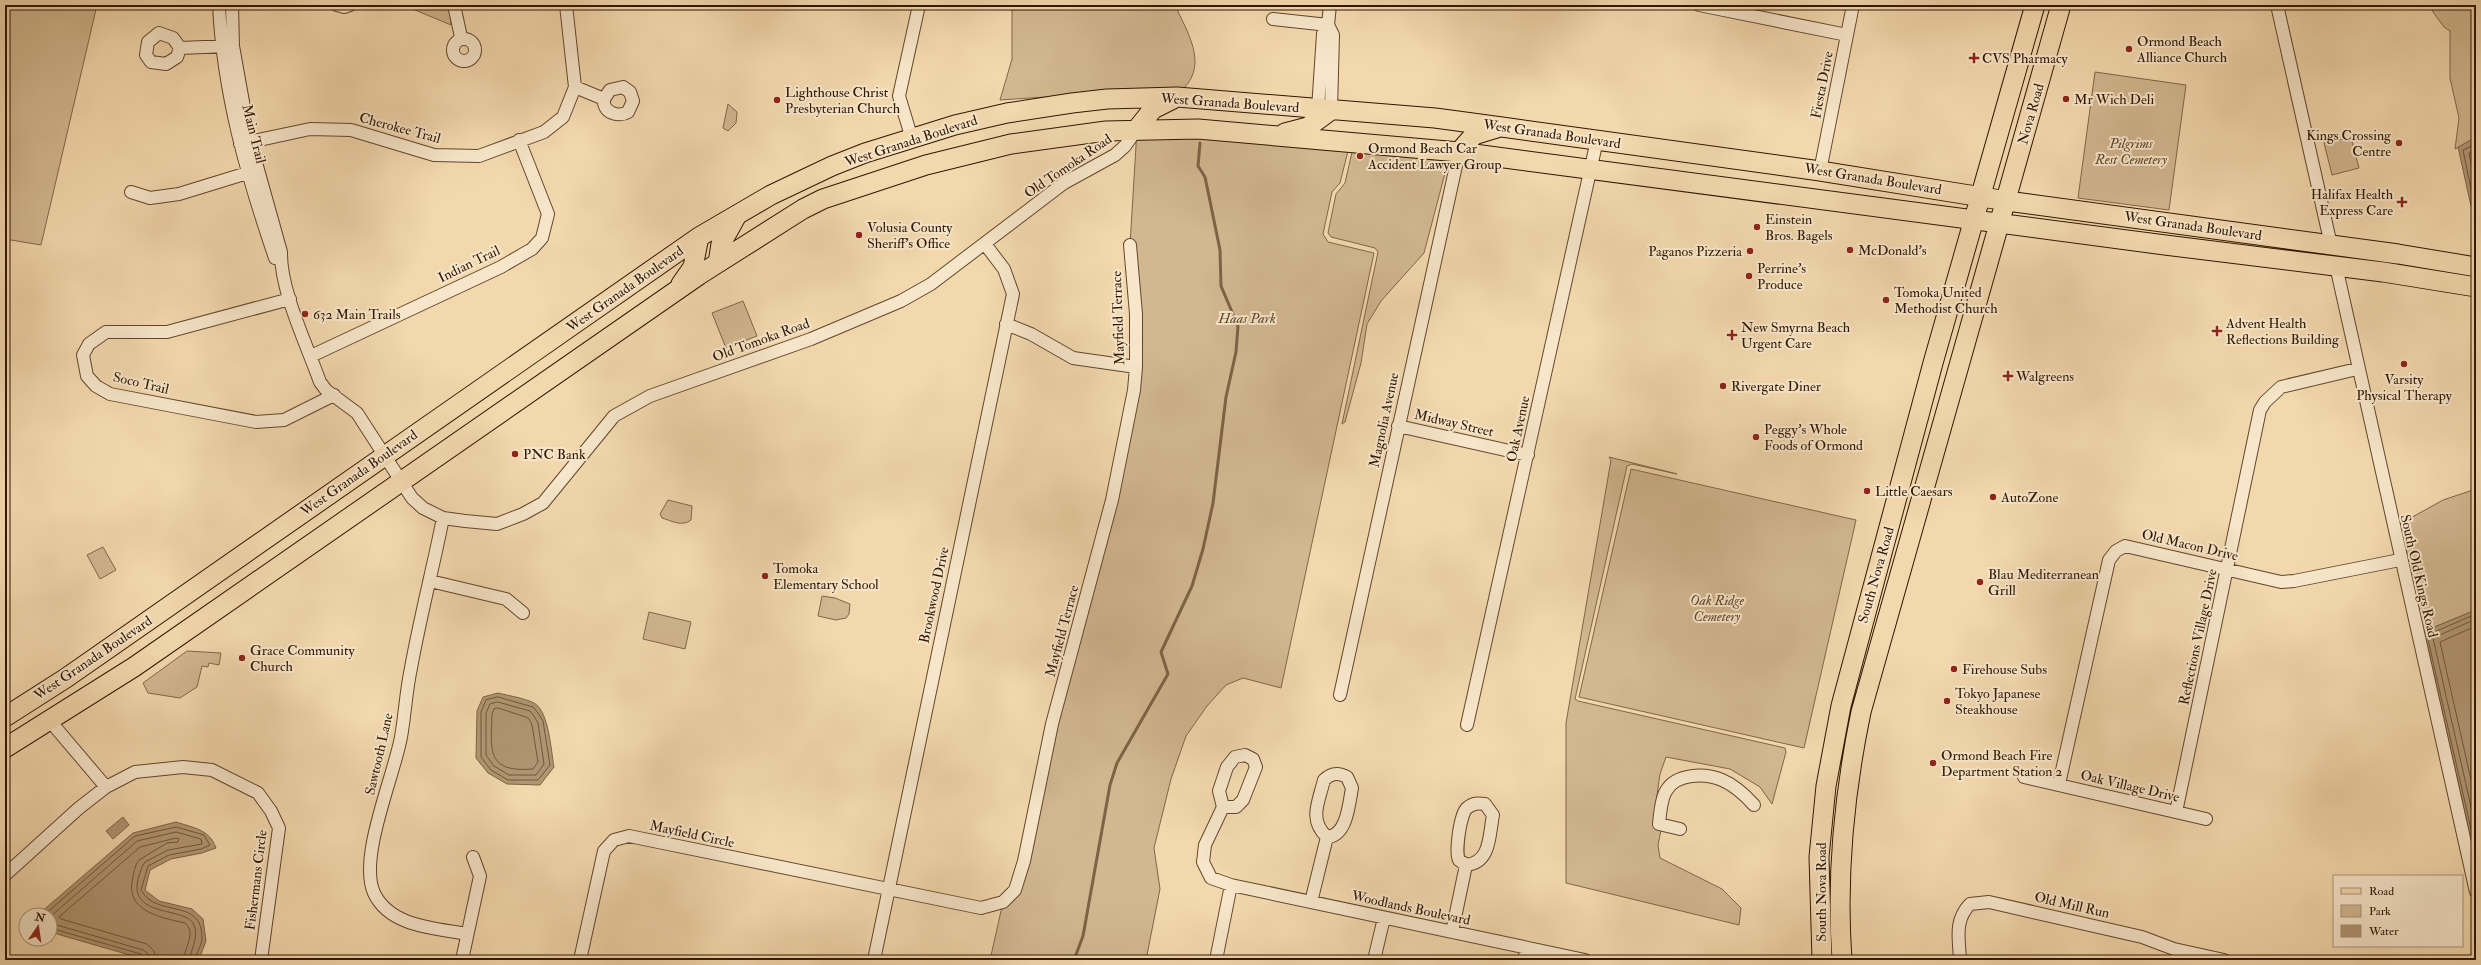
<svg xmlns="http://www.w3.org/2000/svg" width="2481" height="965" font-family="'IM FELL Double Pica',serif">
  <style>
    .green { fill: #d2b790; stroke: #826648 }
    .water { fill: #b19673; stroke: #7e6345 }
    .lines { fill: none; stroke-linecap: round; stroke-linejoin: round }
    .shore { stroke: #71563a; stroke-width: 1 }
    .stream { stroke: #7e6345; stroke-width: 3 }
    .minor-casing { stroke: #62462c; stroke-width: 14 }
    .primary-casing { stroke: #311600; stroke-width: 21 }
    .minor { stroke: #f7e6ca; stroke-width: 12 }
    .primary { stroke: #f3d8ae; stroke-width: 19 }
    .poi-dot { fill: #8f2418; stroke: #f7e6ca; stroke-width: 1.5 }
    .labels { text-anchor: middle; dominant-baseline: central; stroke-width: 4; stroke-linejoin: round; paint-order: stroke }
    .poi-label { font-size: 14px; fill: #311600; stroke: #f7e6ca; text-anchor: start }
    .street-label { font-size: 14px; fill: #311600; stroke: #f7e6ca }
    .park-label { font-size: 14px; font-style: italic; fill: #61462b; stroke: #f7e6ca }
  </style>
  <rect width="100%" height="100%" fill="#f3d8ae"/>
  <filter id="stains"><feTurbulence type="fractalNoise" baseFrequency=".005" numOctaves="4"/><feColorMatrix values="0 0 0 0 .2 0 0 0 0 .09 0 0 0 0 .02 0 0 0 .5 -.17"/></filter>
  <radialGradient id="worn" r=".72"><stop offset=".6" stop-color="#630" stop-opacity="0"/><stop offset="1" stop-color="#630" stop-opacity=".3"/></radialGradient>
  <!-- green -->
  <path class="green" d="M5 5H97L41 245 5 239Z
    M403 5H450L451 25Z
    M1012 5H1175C1187 32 1208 63 1184 88L1000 100 1012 59Z
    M2428 5H2476V140L2455 149 2459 118 2450 78V31L2444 27Z
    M2095 72 2186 85 2169 210 2078 198Z
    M728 104 737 112 736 123 728 131 723 128Z
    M1137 129 1350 143 1340 183 1332 192 1323 234 1328 242 1374 253 1281 688 1243 678 1226 685 1207 706 1186 736 1171 779 1154 848 1160 889 1146 960H990L1003 902 1015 889 1134 390 1130 245Z
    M2351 137 2359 168 2332 175 2324 143Z
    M1352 152 1449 158 1424 253 1381 301 1367 324 1361 363 1345 422 1342 424 1378 252 1375 248 1331 237 1328 233 1336 194 1345 183Z
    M743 301 757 336 726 348 712 313Z
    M1609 457 1677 474 1632 464 1627 466 1575 699 1578 701 1785 748 1786 752 1772 804 1760 787 1730 769 1666 757 1660 774 1656 802 1661 830 1658 845 1660 858 1722 889 1741 908 1739 925 1566 883V723L1611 460Z
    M1631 469 1856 520 1804 748 1579 697Z
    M2476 489V610L2422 632 2398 525 2443 500Z
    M668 500 692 506 691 520C682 527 672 521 662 518L660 514Z
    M103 547 116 570 100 579 87 555Z
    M822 596 835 598 850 604 849 614 846 618 836 620 818 616Z
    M649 612 691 622 685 649 643 639Z
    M187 651 221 653 219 665 209 663 208 667 202 666 197 687 180 698 148 693 143 683Z"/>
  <!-- water -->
  <path class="water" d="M2471 140H2476V205L2471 206 2458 147Z
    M2476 610V869L2422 632Z
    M498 693C510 696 524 698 534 703 549 711 551 751 554 767L540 785 507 784 488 773 476 758 477 711 483 697Z
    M123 817 129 825 113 839 106 831Z
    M176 822C194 828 209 829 216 848L202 853 171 859 150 870 145 890 159 901 192 909 203 919 206 941 199 959 147 960 50 932V915H39L40 913 133 833Z"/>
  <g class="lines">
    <!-- shore -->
    <path class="shore" d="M2476 144 2463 150 2473 199 2476 201
      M2476 149 2469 153 2476 188
      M2476 614 2427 635 2476 851
      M2476 619 2433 638 2476 829
      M2476 626 2440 642 2476 802
      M498 697 533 707 538 713 543 721 550 765 538 780H508L491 770 481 757V712L486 700Z
      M498 702 530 711 534 716 538 723 544 764 536 775H509L494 766 486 755V713L490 704Z
      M498 708 526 717 529 719 532 725 538 762 533 769C486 773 491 750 492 714L494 709Z
      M44 915 135 836 176 827 204 835 210 845 201 849 169 855 148 866 141 890C156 919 204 896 202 940 201 947 196 953 195 960
      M50 917 137 841 176 832 201 839 202 844 168 850 145 862C141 867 140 873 138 879 128 919 188 906 194 925 199 938 191 947 190 960
      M50 923 143 950 148 954 150 960
      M50 928 141 954 145 960
      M156 960 154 951 147 944 61 919 59 917 140 847 176 838 179 839 178 842 167 843 139 860C135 865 134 871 133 877 124 911 159 917 185 923 197 933 184 947 184 960"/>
    <!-- stream -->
    <path class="stream" d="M1074 960 1083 936 1110 785 1117 763 1168 674 1161 652 1192 586 1203 549 1213 503 1226 397 1236 352 1238 326 1221 286 1220 250 1211 206 1205 177 1198 166 1200 143"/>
    <!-- minor casing -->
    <g class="minor-casing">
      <path id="minor" d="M219 5C223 93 247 176 275 258
        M232 5 233 46 250 141 281 252C280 290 307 345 320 382L326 390 357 413 412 498 423 508 443 518 465 521 497 524 523 514 543 503 614 416 650 396 811 339 901 301 931 284 1064 183 1115 155 1125 146 1137 129
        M337 5 344 7 350 5
        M454 5 461 37
        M1699 5 1847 35
        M2277 5 2331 245
        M1273 19 1328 25
        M1328 25 1333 35 1331 110
        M453 50a11 11 0 1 1 22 0a11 11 0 1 1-22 0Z
        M180 48 177 57 166 64 151 62 146 55 148 42 159 33 173 38 180 48 228 46
        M575 87 604 99 610 90 623 87 630 92 633 101 628 112C618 118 602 112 604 99
        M1318 109 1323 34 1328 25 1330 5
        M912 139 899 96 919 5
        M240 144 310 129 351 130 434 155 479 156 544 132 563 117 575 87 566 5
        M1820 171 1853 5
        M131 192 150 198 179 194 254 171
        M2336 266 2476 892
        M290 299 167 332H106L89 344 83 355 87 376 96 386 110 394 256 422 284 420 334 395
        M1006 324 1031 334 1073 358 1136 367
        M311 356 501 267 532 249 542 238 548 214 519 140
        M1398 426 1528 455
        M443 518C433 568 420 618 411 668 406 691 405 715 401 737 394 776 358 858 374 893 390 927 435 928 467 934
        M430 581 506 599 523 613
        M1340 695 1459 152
        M50 721 106 787
        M1467 725 1597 140
        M2024 777 2206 819
        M2059 784 2109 560 2116 551 2125 546 2281 582 2294 581 2400 560
        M1223 807 1219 791 1227 767 1235 757 1245 755 1253 759 1256 767 1243 800 1236 807H1223L1205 845 1203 862 1211 878 1231 885 1585 960
        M2176 812 2260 410 2265 402 2281 387 2357 369
        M1680 829 1659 824C1660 814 1661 799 1666 791 1676 773 1705 773 1722 780 1734 785 1745 795 1754 805
        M5 875 79 808 106 787 135 772 183 767 212 770 258 793 271 811 279 828 261 960
        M1311 902 1327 837C1347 836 1349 804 1352 788L1347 777C1338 772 1331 773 1324 780 1319 801 1308 820 1327 837
        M1452 932 1466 865C1491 863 1489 835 1493 815L1485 804C1478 803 1473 803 1467 808 1460 814 1455 852 1459 860L1466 865
        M462 960 480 876 473 857
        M580 960 604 851 614 840 629 836 981 908 1003 902 1015 890 1024 861 1052 724 1112 500 1134 390 1136 367V314L1130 245
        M874 960 1013 294 1004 269 985 244
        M1216 960 1231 885
        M1374 960 1384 918
        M1524 960 1527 948
        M1960 960C1959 938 1954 921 1970 904L1989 902 2142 937 2174 949 2224 960"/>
    </g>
    <!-- primary casing -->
    <g class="primary-casing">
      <path id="primary" d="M1137 129 1153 109 1173 99
        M1285 133 1308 127 1331 110
        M1459 152 1474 135 1497 128
        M718 263 721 244 737 215
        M681 284 693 267 699 237
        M5 717 66 678 699 237 771 195 832 166 865 153 955 125 1007 113 1072 103 1107 99 1177 97 1435 118 1502 127 1820 171 2007 201 2398 254 2476 267
        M5 748 134 667 699 275 803 209 823 199 926 165 1011 144 1106 131 1198 129 1459 152 2165 245 2383 272 2476 287
        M1822 960 1819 857 1826 786 1841 706 1933 363 2035 5
        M1842 960C1836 877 1844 794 1861 712L2061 5"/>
    </g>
    <!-- minor -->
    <use href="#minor" class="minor"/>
    <!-- primary -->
    <use href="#primary" class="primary"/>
  </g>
  <!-- markers -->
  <g class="poi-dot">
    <circle cx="2129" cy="49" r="4"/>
    <path d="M1972 52h4v4h4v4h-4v4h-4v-4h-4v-4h4z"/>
    <circle cx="2066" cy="99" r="4"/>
    <circle cx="777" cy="100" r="4"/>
    <circle cx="2399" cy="143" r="4"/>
    <circle cx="1360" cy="156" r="4"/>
    <path d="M2400 196h4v4h4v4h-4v4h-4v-4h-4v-4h4z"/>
    <circle cx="1757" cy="227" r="4"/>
    <circle cx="859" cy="235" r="4"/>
    <circle cx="1850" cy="250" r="4"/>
    <circle cx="1750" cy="251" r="4"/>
    <circle cx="1749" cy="276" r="4"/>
    <circle cx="1886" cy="300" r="4"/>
    <circle cx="305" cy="314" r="4"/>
    <path d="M2215 325h4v4h4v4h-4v4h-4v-4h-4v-4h4z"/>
    <path d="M1730 329h4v4h4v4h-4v4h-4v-4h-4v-4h4z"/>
    <circle cx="2404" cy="364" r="4"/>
    <path d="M2006 370h4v4h4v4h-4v4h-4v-4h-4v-4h4z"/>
    <circle cx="1723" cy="386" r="4"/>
    <circle cx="1756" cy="437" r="4"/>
    <circle cx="515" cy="454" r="4"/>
    <circle cx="1867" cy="491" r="4"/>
    <circle cx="1993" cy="497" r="4"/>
    <circle cx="765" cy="576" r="4"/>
    <circle cx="1980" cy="582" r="4"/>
    <circle cx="242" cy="658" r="4"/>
    <circle cx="1954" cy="669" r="4"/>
    <circle cx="1947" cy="701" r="4"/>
    <circle cx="1933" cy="763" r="4"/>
  </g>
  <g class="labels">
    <!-- poi labels -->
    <g class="poi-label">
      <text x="2137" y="41">Ormond Beach<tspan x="2137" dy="16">Alliance Church</tspan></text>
      <text x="1982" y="58">CVS Pharmacy</text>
      <text x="785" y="92">Lighthouse Christ<tspan x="785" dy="16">Presbyterian Church</tspan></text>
      <text x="2074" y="99">Mr Wich Deli</text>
      <text x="2391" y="135" text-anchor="end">Kings Crossing<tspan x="2391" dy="16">Centre</tspan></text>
      <text x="1368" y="148">Ormond Beach Car<tspan x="1368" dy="16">Accident Lawyer Group</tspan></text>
      <text x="2393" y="194" text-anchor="end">Halifax Health<tspan x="2393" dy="16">Express Care</tspan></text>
      <text x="1765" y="219">Einstein<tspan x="1765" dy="16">Bros. Bagels</tspan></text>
      <text x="867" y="227">Volusia County<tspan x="867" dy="16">Sheriff's Office</tspan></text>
      <text x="1858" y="250">McDonald's</text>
      <text x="1742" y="251" text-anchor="end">Paganos Pizzeria</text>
      <text x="1757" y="268">Perrine's<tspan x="1757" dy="16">Produce</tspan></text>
      <text x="1894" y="292">Tomoka United<tspan x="1894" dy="16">Methodist Church</tspan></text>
      <text x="313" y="314">632 Main Trails</text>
      <text x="2226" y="323">Advent Health<tspan x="2226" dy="16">Reflections Building</tspan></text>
      <text x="1741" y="327">New Smyrna Beach<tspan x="1741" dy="16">Urgent Care</tspan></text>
      <text x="2016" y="376">Walgreens</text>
      <text x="2404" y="379" text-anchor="middle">Varsity<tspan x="2404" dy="16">Physical Therapy</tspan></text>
      <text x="1731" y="386">Rivergate Diner</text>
      <text x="1764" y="429">Peggy's Whole<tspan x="1764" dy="16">Foods of Ormond</tspan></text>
      <text x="523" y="454">PNC Bank</text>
      <text x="1875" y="491">Little Caesars</text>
      <text x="2001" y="497">AutoZone</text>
      <text x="773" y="568">Tomoka<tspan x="773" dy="16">Elementary School</tspan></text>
      <text x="1988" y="574">Blau Mediterranean<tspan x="1988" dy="16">Grill</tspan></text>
      <text x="250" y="650">Grace Community<tspan x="250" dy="16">Church</tspan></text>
      <text x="1962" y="669">Firehouse Subs</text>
      <text x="1955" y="693">Tokyo Japanese<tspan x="1955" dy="16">Steakhouse</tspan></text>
      <text x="1941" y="755">Ormond Beach Fire<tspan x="1941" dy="16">Department Station 2</tspan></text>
    </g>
    <!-- street labels -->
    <g class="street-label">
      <text transform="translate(1822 85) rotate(-79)">Fiesta Drive</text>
      <text transform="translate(1230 103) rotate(4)">West Granada Boulevard</text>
      <text transform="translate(2031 114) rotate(-74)">Nova Road</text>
      <text transform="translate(400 128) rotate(15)">Cherokee Trail</text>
      <text transform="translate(254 134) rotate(76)">Main Trail</text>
      <text transform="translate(1552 134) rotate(8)">West Granada Boulevard</text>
      <text transform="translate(911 141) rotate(-18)">West Granada Boulevard</text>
      <text transform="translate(1068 166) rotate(-34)">Old Tomoka Road</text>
      <text transform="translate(1873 179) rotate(9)">West Granada Boulevard</text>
      <text transform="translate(2193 226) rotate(8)">West Granada Boulevard</text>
      <text transform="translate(469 264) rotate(-26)">Indian Trail</text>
      <text transform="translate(625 289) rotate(-35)">West Granada Boulevard</text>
      <text transform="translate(1118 318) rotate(-92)">Mayfield Terrace</text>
      <text transform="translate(761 340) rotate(-20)">Old Tomoka Road</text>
      <text transform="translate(141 383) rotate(13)">Soco Trail</text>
      <text transform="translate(1384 420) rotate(-78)">Magnolia Avenue</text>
      <text transform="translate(1454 423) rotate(13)">Midway Street</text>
      <text transform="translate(1518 429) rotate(-78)">Oak Avenue</text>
      <text transform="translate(359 473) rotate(-35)">West Granada Boulevard</text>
      <text transform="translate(2190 545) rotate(13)">Old Macon Drive</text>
      <text transform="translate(1876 575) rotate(-74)">South Nova Road</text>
      <text transform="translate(2419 576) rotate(77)">South Old Kings Road</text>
      <text transform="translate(934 595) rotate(-78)">Brookwood Drive</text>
      <text transform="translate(1062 631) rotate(-75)">Mayfield Terrace</text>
      <text transform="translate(2198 637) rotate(-78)">Reflections Village Drive</text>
      <text transform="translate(93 658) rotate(-34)">West Granada Boulevard</text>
      <text transform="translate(379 754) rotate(-77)">Sawtooth Lane</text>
      <text transform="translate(2130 786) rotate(13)">Oak Village Drive</text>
      <text transform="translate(692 834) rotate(12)">Mayfield Circle</text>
      <text transform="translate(256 880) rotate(-83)">Fishermans Circle</text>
      <text transform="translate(1821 892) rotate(-90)">South Nova Road</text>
      <text transform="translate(2072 905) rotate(13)">Old Mill Run</text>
      <text transform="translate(1411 908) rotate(12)">Woodlands Boulevard</text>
    </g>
    <!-- park labels -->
    <g class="park-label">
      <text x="2131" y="143">Pilgrims<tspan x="2131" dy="16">Rest Cemetery</tspan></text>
      <text x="1247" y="318">Haas Park</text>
      <text x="1717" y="600">Oak Ridge<tspan x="1717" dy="16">Cemetery</tspan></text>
    </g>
  </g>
  <!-- margin -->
  <rect width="2481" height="965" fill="none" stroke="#f3d8ae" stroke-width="20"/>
  <rect x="6" y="6" width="2469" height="953" fill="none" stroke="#311600" stroke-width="2"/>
  <rect x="10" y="10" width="2461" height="945" fill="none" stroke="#311600"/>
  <!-- legend -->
  <rect x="2333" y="875" width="130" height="72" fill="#f7e6ca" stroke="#a89379"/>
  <rect x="2341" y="888" width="20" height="6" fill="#f3d8ae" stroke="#a89379"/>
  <text x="2369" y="895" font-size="12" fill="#311600">Road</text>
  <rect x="2341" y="905" width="20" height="12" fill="#d2b790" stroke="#a89379"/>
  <text x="2369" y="915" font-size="12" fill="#311600">Park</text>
  <rect x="2341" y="925" width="20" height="12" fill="#b19673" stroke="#a89379"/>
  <text x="2369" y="935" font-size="12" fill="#311600">Water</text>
  <!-- north arrow -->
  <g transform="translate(38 927) rotate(13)"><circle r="19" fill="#f7e6ca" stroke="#a89379"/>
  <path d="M0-3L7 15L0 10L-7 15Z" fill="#8f2418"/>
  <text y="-6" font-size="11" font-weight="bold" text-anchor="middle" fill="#311600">N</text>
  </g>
  <rect width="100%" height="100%" filter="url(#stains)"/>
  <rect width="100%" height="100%" fill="url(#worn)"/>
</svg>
